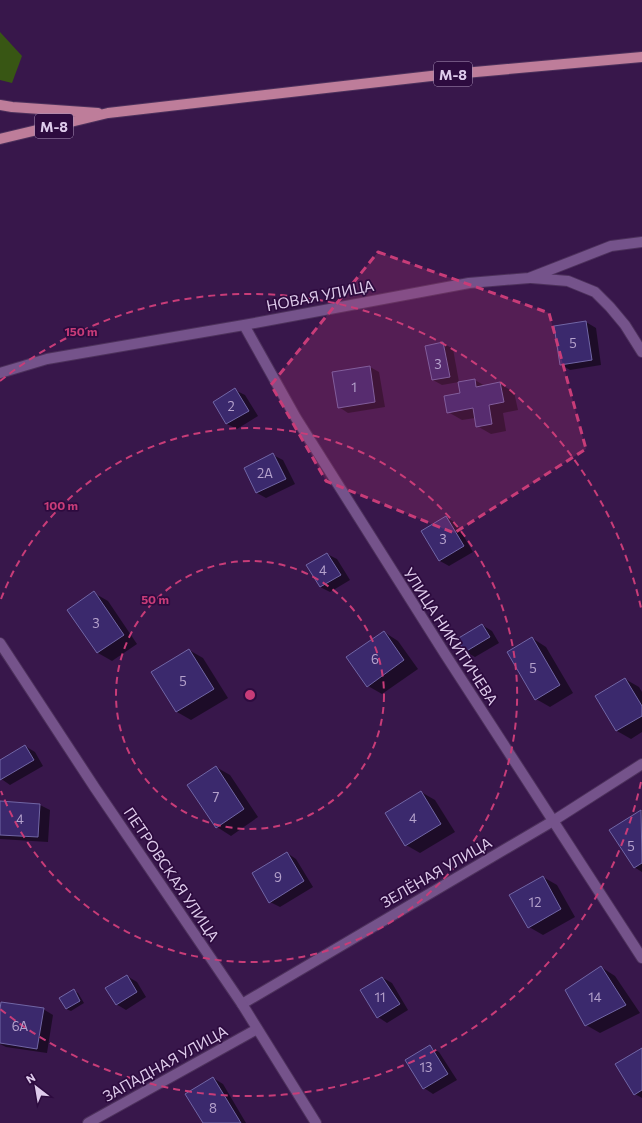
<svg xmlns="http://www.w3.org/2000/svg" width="642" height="1123" font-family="Commissioner,sans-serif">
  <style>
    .green { fill: #385614 }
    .shadow { fill: #0007 }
    .building { fill: #3b296d; stroke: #7166a5 }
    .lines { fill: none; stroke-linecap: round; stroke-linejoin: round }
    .street-casing { stroke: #4d315c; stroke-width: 12 }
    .secondary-casing { stroke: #4d315c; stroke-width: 12 }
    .primary-casing { stroke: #4d315c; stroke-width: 12 }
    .street { stroke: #75538b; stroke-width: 10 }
    .secondary { stroke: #75538b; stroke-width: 10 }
    .primary { stroke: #be7d9a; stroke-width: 10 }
    .marked { fill: #c83c78; fill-opacity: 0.2; stroke: #c83c78; stroke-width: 3; stroke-dasharray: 8 5; stroke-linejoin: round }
    .ring { fill: none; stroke: #c83c78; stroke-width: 2; stroke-dasharray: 7 5 }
    .labels { text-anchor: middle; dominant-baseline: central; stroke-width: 3.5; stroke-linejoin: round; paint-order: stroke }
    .number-label { font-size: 13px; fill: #b5a2cc }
    .shield { fill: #2d0b3f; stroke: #a991b7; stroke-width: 1 }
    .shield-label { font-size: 14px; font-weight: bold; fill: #decbeb }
    .street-label { font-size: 15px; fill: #decbeb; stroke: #2d0b3f }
    .centre { fill: #c83c78; stroke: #2d0b3f; stroke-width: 2 }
    .ring-label { font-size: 12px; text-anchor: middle; font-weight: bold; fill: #c83c78; stroke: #2d0b3f; stroke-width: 3.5; stroke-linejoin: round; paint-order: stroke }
  </style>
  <rect width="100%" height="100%" fill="#38174b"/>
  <!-- green -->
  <path class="green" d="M0 32 22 56 12 83 0 80Z"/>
  <!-- shadow -->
  <path class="shadow" d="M586 322 596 328 601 365 570 370 561 365Z
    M443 343 453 349 459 382 442 385 433 380Z
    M370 367 379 372 385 407 348 413 339 407Z
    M475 380 485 386 500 384 514 392 518 410 503 413 506 431 491 434 477 426 475 418 462 420 448 412 461 394Z
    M235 390 245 395 258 416 237 429 227 424 214 402Z
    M273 455 283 460 295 484 266 498 257 493 245 468Z
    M446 517 456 523 473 552 449 566 440 561 422 532Z
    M327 554 337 559 350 580 330 592 320 587Z
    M94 593 108 601 137 644 112 661 98 653Z
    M482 625 492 631 499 643 475 657 466 652 458 639Z
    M384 632 398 641 418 669 382 694 368 686Z
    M532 638 546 647 573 693 550 707 536 699Z
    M189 650 203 658 228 698 191 720 177 712 153 672Z
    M625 679 639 687 642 692V732L631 739 617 731 596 696Z
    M25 746 35 752 43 766 10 785 0 778V761Z
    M216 767 230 775 258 817 231 836 217 827Z
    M421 792 435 800 455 832 420 853 406 845Z
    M0 802 40 805 50 810 48 842 0 839Z
    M641 811H642V872L634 867 611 830Z
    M287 853 296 859 313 887 280 907 270 902Z
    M543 877 557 885 575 917 543 935 529 927Z
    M601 967 615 976 640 1013 600 1033 586 1025Z
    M127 976 137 982 146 997 126 1010 116 1004Z
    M383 978 392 983 408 1010 387 1023 378 1017Z
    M74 991 78 993 84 1003 71 1011 66 1009Z
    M43 1009 53 1015 47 1053 6 1047 0 1044V1016Z
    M430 1047 439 1052 457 1080 433 1094 424 1088Z
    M642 1049V1098L635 1094Z
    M213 1078 223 1084 246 1123H204Z"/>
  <!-- building -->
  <path class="building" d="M586 321 592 360 560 365 554 326Z
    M443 342 450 377 432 380 425 346Z
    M370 366 375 402 338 408 332 372Z
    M475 379 476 387 500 382 504 402 489 405 492 424 476 427 473 408 447 413 444 396 460 393 458 382Z
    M235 388 249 411 226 424 213 402Z
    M273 453 286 479 256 493 244 468Z
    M446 516 464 546 439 561 421 531Z
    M327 553 341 575 320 587 306 565Z
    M94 591 124 635 97 653 67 610Z
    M482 624 490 637 465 652 457 639Z
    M384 631 404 660 367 687 346 657Z
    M532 637 560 685 535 700 507 652Z
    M189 649 214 689 176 712 151 672Z
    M625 678 642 706V716L616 731 595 696Z
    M25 745 34 760 0 780V760Z
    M216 766 244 809 216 828 187 785Z
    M421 791 441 824 405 846 385 813Z
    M0 801 40 804 38 837 0 835Z
    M641 810 642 863 634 868 609 830Z
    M287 852 304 881 269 903 252 873Z
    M543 876 561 909 528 928 509 895Z
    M601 966 626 1005 585 1026 565 990Z
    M127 975 137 992 116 1005 105 988Z
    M382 977 400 1004 377 1018 360 990Z
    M74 989 80 1001 66 1009 59 998Z
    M1 1002 44 1008 37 1049 0 1043V1009Z
    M430 1045 448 1074 423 1089 405 1060Z
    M642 1048V1090L634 1095 615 1064Z
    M213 1077 241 1123H203L185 1094Z"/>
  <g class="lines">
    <!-- street casing -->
    <g class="street-casing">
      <path id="street" d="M532 278 568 281 595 292 610 307 625 325 642 352
        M244 325 296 418 445 654 642 958
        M0 373 47 359 244 325 469 283 529 278 611 246 642 242
        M242 1004 553 821 642 764
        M88 1123 257 1029"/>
    </g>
    <!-- secondary casing -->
    <g class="secondary-casing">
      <path id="secondary" d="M0 643 95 788 242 1004 316 1123"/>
    </g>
    <!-- primary casing -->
    <g class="primary-casing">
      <path id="primary" d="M0 105 12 107 98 113
        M0 139 108 113 431 76 642 57"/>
    </g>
    <!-- street -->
    <use href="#street" class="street"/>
    <!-- secondary -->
    <use href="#secondary" class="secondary"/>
    <!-- primary -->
    <use href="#primary" class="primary"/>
  </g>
  <!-- marked area -->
  <path class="marked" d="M378 252 549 313 586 449 454 533 326 481 271 385Z"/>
  <!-- distance rings -->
  <g class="ring">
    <circle cx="250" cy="695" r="134"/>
    <path d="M1 599A267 267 0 1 1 1 791"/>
    <path d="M641 782A401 401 0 0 1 0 1009M0 381A401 401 0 0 1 641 608"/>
  </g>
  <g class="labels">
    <!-- number labels -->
    <g class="number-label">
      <text x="573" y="343">5</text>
      <text x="438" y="364">3</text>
      <text x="354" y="387">1</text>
      <text x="231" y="406">2</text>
      <text x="265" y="473">2А</text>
      <text x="443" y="539">3</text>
      <text x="323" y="570">4</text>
      <text x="96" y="623">3</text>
      <text x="375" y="659">6</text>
      <text x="533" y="668">5</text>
      <text x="183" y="681">5</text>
      <text x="216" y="797">7</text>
      <text x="413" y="818">4</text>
      <text x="20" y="819">4</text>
      <text x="631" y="846">5</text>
      <text x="278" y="877">9</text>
      <text x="535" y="902">12</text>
      <text x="380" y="997">11</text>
      <text x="595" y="997">14</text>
      <text x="20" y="1026">6А</text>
      <text x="426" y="1067">13</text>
      <text x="213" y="1108">8</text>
    </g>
    <!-- shield labels -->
    <g class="shield">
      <rect x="434" y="62" width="38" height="24" rx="3"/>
      <rect x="35" y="114" width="38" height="24" rx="3"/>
    </g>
    <g class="shield-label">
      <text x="453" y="74">М-8</text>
      <text x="54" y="126">М-8</text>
    </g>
    <!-- street labels -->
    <g class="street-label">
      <text transform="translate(320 295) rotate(-11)">НОВАЯ УЛИЦА</text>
      <text transform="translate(451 636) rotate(57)">УЛИЦА НИКИТИЧЕВА</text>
      <text transform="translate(436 872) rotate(-30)">ЗЕЛЁНАЯ УЛИЦА</text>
      <text transform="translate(172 874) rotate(56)">ПЕТРОВСКАЯ УЛИЦА</text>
      <text transform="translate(165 1063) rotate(-29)">ЗАПАДНАЯ УЛИЦА</text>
    </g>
  </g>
  <circle cx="250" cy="695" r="6" class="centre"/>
  <g class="ring-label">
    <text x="81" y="336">150 m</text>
    <text x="61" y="510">100 m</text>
    <text x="155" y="604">50 m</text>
  </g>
  <!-- north arrow -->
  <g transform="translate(36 1087) rotate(329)" stroke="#2d0b3f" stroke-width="3" paint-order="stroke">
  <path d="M0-3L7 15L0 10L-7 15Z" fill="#decbeb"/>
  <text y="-6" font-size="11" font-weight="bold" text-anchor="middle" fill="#decbeb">N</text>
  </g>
</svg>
